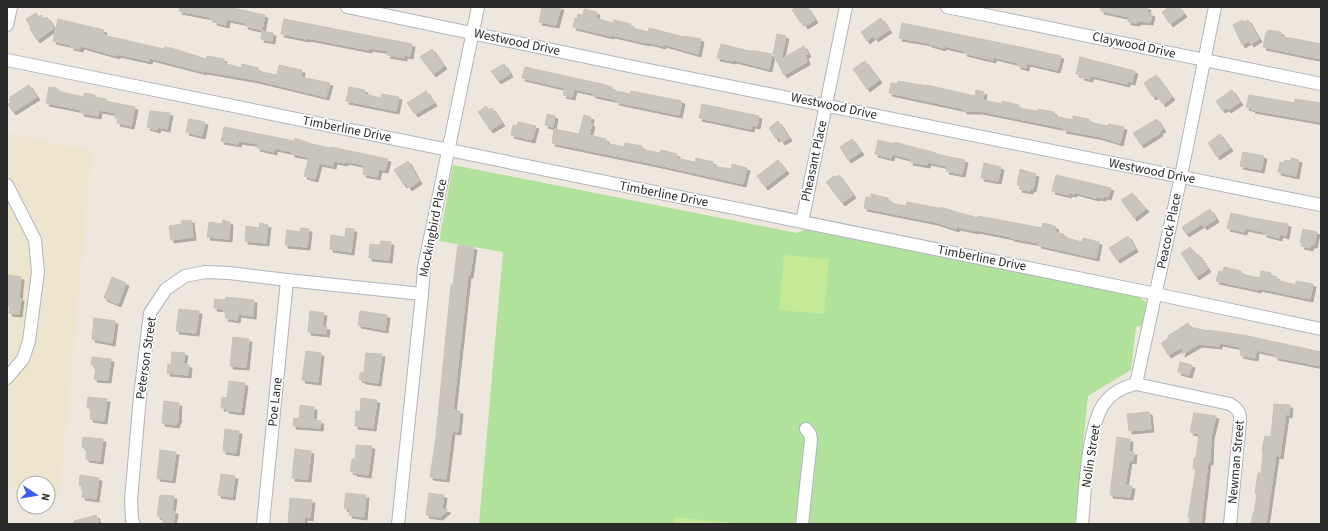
<svg xmlns="http://www.w3.org/2000/svg" width="1328" height="531" font-family="'Source Sans 3',sans-serif">
  <style>
    .education { fill: #eee5ce }
    .green { fill: #b1e29b }
    .pitch { fill: #c4ea97 }
    .building { fill: #c9c5bc; stroke: #c8c3b7; filter: url(#shadow) }
    .lines { fill: none; stroke-linecap: round; stroke-linejoin: round }
    .minor-casing { stroke: #b1b4bf; stroke-width: 14 }
    .minor { stroke: #fff; stroke-width: 12 }
    .labels { text-anchor: middle; dominant-baseline: central; stroke-width: 3.5; stroke-linejoin: round; paint-order: stroke }
    .street-label { font-size: 13px; fill: #2b2b2b; stroke: #fff }
  </style>
  <defs>
    <filter id="shadow"><feDropShadow dx="3" dy="3" stdDeviation="0" flood-color="#0004"/></filter>
  </defs>
  <rect width="100%" height="100%" fill="#ede7de"/>
  <!-- education -->
  <path class="education" d="M7 133 92 151 60 494 48 492V483H24V489L7 487Z"/>
  <!-- green -->
  <path class="green" d="M453 165 797 233 809 228 1133 293 1147 303 1143 325 1136 327 1131 370 1088 396 1075 524H479L503 252 439 241Z"/>
  <!-- pitch -->
  <path class="pitch" d="M784 255 829 259 824 314 779 310Z
    M675 517 742 524H674Z"/>
  <!-- building -->
  <path class="building" d="M180 7H228L265 15 262 30 245 26 246 23 227 19 226 25 214 22 215 20 210 19V17L179 11Z
    M542 7H561L556 25 539 22Z
    M797 7H807L815 20 805 26 802 22 801 23 792 10Z
    M1101 7H1148L1147 12 1152 14 1150 22 1138 21 1137 23 1128 22 1129 17 1101 11Z
    M1169 7H1179L1184 14 1170 24 1162 12Z
    M584 9 597 12 596 18 613 23 614 20 631 24 630 27 648 32 649 28 684 37 685 36 701 39 698 54 663 44V46L647 42V43L612 35 611 36 573 27 575 18 577 19 578 14 583 15Z
    M36 13 38 17 42 15 44 19 47 17 54 28 37 40 30 29 31 28 26 19Z
    M881 18 889 30 875 39 873 36 867 41 861 32Z
    M58 19 104 30 103 35 164 49 165 47 171 48 206 59 207 56 224 59 223 63 242 68V64L258 68V71L277 75 279 65 302 70 301 77 330 83 326 97 256 80 204 71V72L150 58 149 61 117 54V56L81 46 80 49 71 47V45L53 41Z
    M284 19 412 44 410 56 404 55V58L387 55 388 51 369 48V50L307 38V39L281 34Z
    M1242 20 1244 22 1248 20 1259 39 1251 44 1249 41 1242 45 1233 25Z
    M902 23 1025 48 1061 56 1057 70 1027 63 1026 68 1018 66V63L993 57V60L964 53 965 51 943 46V48L929 44V43L899 38Z
    M1268 30 1281 32 1280 36 1321 44V59L1263 47 1266 33H1267Z
    M262 31 273 33 272 41 261 39Z
    M777 34 786 36 781 59 804 46 808 54 805 55 807 62 784 75 773 54Z
    M721 44 749 51H755L772 54 769 69 734 60 733 61 717 58Z
    M432 49 444 66 433 74 420 57Z
    M1080 57 1135 71 1132 82 1127 81V84L1093 76H1090V79L1081 77 1082 75 1076 74Z
    M865 61 879 80 867 89 853 69Z
    M504 64 510 74 498 81 491 71Z
    M525 67 606 85 612 87 611 90 630 94 631 91 682 101 679 115 616 102 617 100 593 95 592 93 574 89 572 97 563 95 565 88 522 78Z
    M1156 75 1172 97 1163 104 1156 95 1153 97 1144 83Z
    M898 81 927 86V85L975 96 976 90 984 92 983 100 1002 104V101L1019 105 1018 108 1037 111 1038 109 1054 112V116L1073 120V116L1089 119V122L1108 126 1109 124 1124 127 1120 143 1101 137 1063 130 1064 128 980 111H964V109L889 93 891 83 898 84Z
    M29 85 37 97 13 112 8 104 11 102 9 100 11 98 10 97Z
    M49 87 57 88V91L84 97V93L95 95V97L106 99V101L135 107 131 126 117 123 118 119 115 118 116 113 99 110 98 116 81 113V110L46 103Z
    M349 87 365 90 364 94 381 98 382 94 399 97 396 111 346 101Z
    M1232 90 1240 102 1228 110 1226 108 1222 110 1216 101Z
    M426 91 434 103 415 114 407 103Z
    M1249 95 1295 103V99L1321 103V122L1252 110 1253 109 1246 107Z
    M702 104 759 116 757 126 752 125 751 129 699 118Z
    M486 106 489 110 492 108 502 123 490 130 478 112Z
    M150 111 170 113 167 129 158 127 157 130 147 127Z
    M547 114 555 116 553 127 545 125Z
    M584 115 591 117 590 123 592 124 589 135 606 139V143L624 147 625 143 642 146 641 149 660 153 661 150 677 154 676 158 695 162 696 158 713 162 712 166 731 169 732 164 747 168 743 184 659 165 552 143 554 129 579 134Z
    M189 119 205 122 202 136 186 132Z
    M1157 119 1163 129 1159 131 1160 133 1141 145 1133 133Z
    M778 121 789 138 782 142 779 137 776 139 769 128Z
    M518 122 536 126 532 140 511 135 513 125 517 126Z
    M224 127 294 141 295 138 312 144 330 148 331 147 388 159 385 170 379 169 377 177 363 174 364 165 345 161V163L334 161 333 166 319 163 315 179 304 176 309 157 292 154V152L274 148V152L257 148 258 144 239 141 238 144 221 141Z
    M1220 134 1230 148 1217 157 1208 143Z
    M852 139 861 152 848 160 840 147Z
    M878 140 894 144V142L936 153V154L965 160 962 174 946 171 947 166 928 162 927 165 910 162 911 159 892 154 891 158 875 154Z
    M1243 152 1264 156 1261 170 1240 166Z
    M1291 158 1299 160 1296 176 1278 172 1280 162 1284 163 1285 160 1291 161Z
    M778 160 786 171 765 187 757 176Z
    M408 161 419 181 409 188 406 183 404 185 394 170Z
    M984 163 1001 167 998 181 981 178Z
    M1020 169 1036 174 1033 189 1031 188 1030 191 1019 189 1020 186 1017 185Z
    M839 175 853 195 842 203 826 182 834 176 836 177Z
    M1056 175 1111 188 1108 197 1103 196V198L1097 197 1096 198 1074 192V194L1069 193V195L1052 191Z
    M1132 193 1146 209 1134 218 1121 200Z
    M871 194 888 198V200H890V203L906 206 907 202 938 208H943L978 218V216L1042 228 1043 223 1051 225 1056 227 1055 232 1064 234 1063 237 1082 242 1083 238 1099 242 1096 258 1038 245 1039 243 1011 238V237L976 230V231L957 227 956 229 935 222 864 208 866 197 871 198Z
    M1210 209 1216 219 1204 227 1202 224 1186 234 1182 227Z
    M1231 213 1253 218 1288 224 1286 236 1280 234 1279 238 1264 234V232L1245 228 1244 232 1227 228Z
    M191 220 193 237 171 240 169 226 182 224 181 221Z
    M223 220 230 222 229 239 207 237 209 222 222 224Z
    M260 223 268 225 266 243 245 241 246 226 259 228Z
    M301 228 309 229 307 247 285 245 287 230 300 232Z
    M346 228 354 229 351 252 330 249 331 235 345 237Z
    M1303 229 1317 232 1314 245H1311L1310 248 1301 246 1302 243 1300 242Z
    M1128 236 1135 249 1117 260 1109 248Z
    M381 241 391 242 389 260 369 258 370 244 380 245Z
    M458 245 474 247 470 275H468L453 410 460 411 458 432 452 431 446 479 430 477 436 437 451 285H453Z
    M1190 247 1196 256 1198 254 1208 269 1196 277 1181 253Z
    M1224 267 1241 271V274L1260 278 1261 271 1271 273V276L1277 277 1276 280 1296 285V281L1313 284 1310 299 1258 288V290L1250 288 1216 281 1219 271 1223 272Z
    M7 275 21 277 19 298H21L19 314 9 313 10 307 7 306Z
    M112 277 126 283 118 304 104 298Z
    M226 297 254 300 253 316 238 314 237 320 225 318 226 313H224V309L214 308 215 299 225 300Z
    M179 309 199 311 196 333 176 331Z
    M310 311 324 313 322 326 327 327 326 334 308 332Z
    M360 311 387 315 385 330 358 325Z
    M94 318 115 321 112 343 92 339Z
    M1188 323 1190 327 1208 331V330L1243 335 1321 352V366L1275 357V354L1256 350 1255 358 1240 355 1241 349 1239 348 1240 347 1220 343 1219 346 1199 344 1182 354 1184 346 1168 355 1161 343 1169 338 1168 336Z
    M233 337 249 339 246 367 230 366Z
    M306 351 321 353 318 382 302 380Z
    M172 352 185 353 183 364 189 365 188 375 167 373 168 364 171 365Z
    M366 353 382 354 378 383 363 381V380L359 379 360 373 364 372Z
    M92 357 111 359 108 380 94 379 96 366 91 365Z
    M1180 362 1192 365 1189 375 1178 372Z
    M229 381 245 383 241 412 226 410V408H221L222 397 227 398Z
    M88 397 107 399 104 421 90 419 91 408H87Z
    M361 398 377 400 373 428 355 426 356 411 360 412Z
    M164 401 179 403 178 417 179 418 176 425 162 423Z
    M1274 404 1290 405 1289 415 1286 414 1280 456 1276 455 1266 524H1251L1253 513H1254L1257 494 1255 493 1258 473H1261L1263 455 1262 449 1265 436 1271 437Z
    M300 405 314 407 313 420 321 421 320 428 293 426 294 418 299 419Z
    M1149 412 1151 429 1129 431 1127 414Z
    M1194 413 1216 416 1211 436 1210 462 1208 461 1201 524H1189L1190 517H1188L1196 469H1193L1194 458H1196L1199 434 1190 432Z
    M225 429 239 431 236 453 223 451Z
    M83 437 103 439 100 461 86 459 87 448 82 447Z
    M1117 437 1130 439 1129 452H1134L1133 461 1129 460 1125 485 1132 486 1130 497 1110 495Z
    M356 445 372 446 368 475 354 473V472L350 471 352 459H355Z
    M295 449 311 451 308 479 292 478Z
    M160 450 176 452 172 480 157 478Z
    M221 474 235 476 232 497 218 495Z
    M80 475 99 478 96 499 82 497 83 490H81L82 486 79 485Z
    M346 493 366 495 364 517 349 515 350 509 344 508Z
    M429 493 444 495 442 509 448 510 440 517 426 515Z
    M160 495 174 496 172 511H175L173 524H163V518L157 516Z
    M290 498 312 500 310 518 304 517V524H288Z
    M96 515 99 524H74V521Z"/>
  <g class="lines">
    <!-- minor casing -->
    <g class="minor-casing">
      <path id="minor" d="M347 7 634 67 1321 205
        M947 7 1321 84
        M7 25 11 7
        M7 60 1156 294 1321 329
        M7 185 35 240 38 272 29 341 23 359 7 378
        M802 222 846 7
        M1136 384 1181 176 1215 7
        M134 524 132 520 131 500 140 396 150 313 166 289 185 276 205 272 229 273 287 280 422 294
        M263 524 287 280
        M398 524 422 294 424 267 478 7
        M802 524 811 440 810 434 806 429
        M1082 524C1085 493 1087 431 1103 405 1111 393 1123 387 1136 384L1230 404C1238 409 1241 413 1240 422L1230 524"/>
    </g>
    <!-- minor -->
    <use href="#minor" class="minor"/>
  </g>
  <g class="labels">
    <!-- street labels -->
    <g class="street-label">
      <text transform="translate(517 42) rotate(12)">Westwood Drive</text>
      <text transform="translate(1134 45) rotate(12)">Claywood Drive</text>
      <text transform="translate(834 106) rotate(12)">Westwood Drive</text>
      <text transform="translate(347 129) rotate(11)">Timberline Drive</text>
      <text transform="translate(814 161) rotate(-78)">Pheasant Place</text>
      <text transform="translate(1152 171) rotate(11)">Westwood Drive</text>
      <text transform="translate(664 194) rotate(11)">Timberline Drive</text>
      <text transform="translate(433 228) rotate(-79)">Mockingbird Place</text>
      <text transform="translate(1169 231) rotate(-78)">Peacock Place</text>
      <text transform="translate(982 258) rotate(11)">Timberline Drive</text>
      <text transform="translate(146 358) rotate(-82)">Peterson Street</text>
      <text transform="translate(275 402) rotate(-84)">Poe Lane</text>
      <text transform="translate(1091 456) rotate(-81)">Nolin Street</text>
      <text transform="translate(1236 462) rotate(-85)">Newman Street</text>
    </g>
  </g>
  <!-- border -->
  <rect width="1328" height="531" fill="none" stroke="#2b2b2b" stroke-width="16"/>
  <!-- north arrow -->
  <g transform="translate(36 495) rotate(102)"><circle r="19" fill="#ffffff" stroke="#aaaaaa"/>
  <path d="M0-3L7 15L0 10L-7 15Z" fill="#415df7"/>
  <text y="-6" font-size="11" font-weight="bold" text-anchor="middle" fill="#2b2b2b">N</text>
  </g>
</svg>
